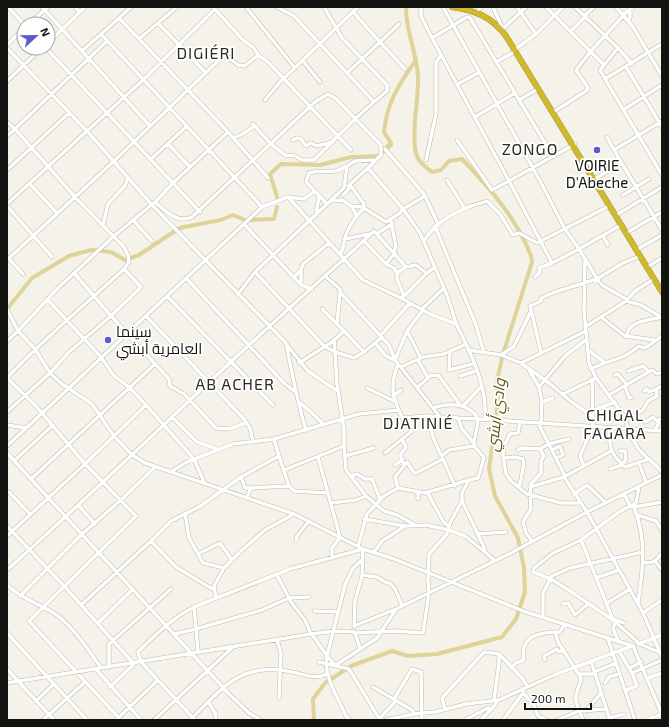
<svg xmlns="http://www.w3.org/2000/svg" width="669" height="727" font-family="'Exo 2',Cairo,sans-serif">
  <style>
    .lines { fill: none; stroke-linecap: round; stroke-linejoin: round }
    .river { stroke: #ded499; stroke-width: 4 }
    .minor-casing { stroke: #bab9af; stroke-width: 4.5 }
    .highway-casing { stroke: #8d7f23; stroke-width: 6 }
    .minor { stroke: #fff; stroke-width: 3.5 }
    .highway { stroke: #cfb92e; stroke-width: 5.5 }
    .poi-dot { fill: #5c59d1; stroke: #fff; stroke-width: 1.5 }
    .labels { text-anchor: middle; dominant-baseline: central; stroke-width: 3.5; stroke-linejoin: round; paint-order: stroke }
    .poi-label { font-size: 15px; fill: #13130f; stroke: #fff }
    .neighbourhood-label { font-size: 16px; letter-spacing: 1px; fill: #2e2c25; stroke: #fff }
    .water-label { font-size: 16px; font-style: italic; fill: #635814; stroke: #fff }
  </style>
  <rect width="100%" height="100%" fill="#f5f3e9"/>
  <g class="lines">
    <!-- river -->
    <path class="river" d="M388 146 391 143 384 132C387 102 399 84 416 60
      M278 200 270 174 281 164 320 165 351 157 378 156 391 145
      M250 220 274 219 277 207
      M178 229 184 227 221 220 233 215 245 220
      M7 309 32 278 69 256 91 250 111 252 125 260 139 255 175 231
      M314 720 313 699 325 683 351 666 392 651 408 656 437 654 502 637 516 619 525 592 524 568 518 538 495 496 489 469 498 402 497 381 503 354 532 262 531 256C517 219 489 187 462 159L449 161 441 170 432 172C423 165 416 160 415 148 412 124 419 99 418 77 417 54 405 28 406 7"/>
    <!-- minor casing -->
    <g class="minor-casing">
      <path id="minor" d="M8 7 24 24
        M42 7 150 126
        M75 7 80 12
        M213 7 243 40 254 48 258 55 268 62 351 150
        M246 7 295 68
        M324 7 342 38 387 85V91L374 102
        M421 7V16L432 38
        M443 7 539 179 565 229 579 249 621 225
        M493 7 502 27
        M517 7 536 34 517 48
        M546 7 604 65 600 70 605 79
        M575 7 618 48
        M616 7 633 27 662 76
        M476 12 481 7
        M624 14 633 7
        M585 15 594 7
        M628 21 630 17V9
        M158 23 205 72
        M29 24 48 7
        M399 24 380 42 405 69
        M504 28 526 7
        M571 31 586 16
        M101 34 262 207 288 197 304 199 315 191 327 204
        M536 34 563 7
        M139 39 177 7
        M107 41 15 129 75 197 124 247 128 255 129 262 124 269 141 287 111 316 169 379 170 386 184 394 216 428 229 429 246 423
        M48 43 85 7
        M662 44 605 79 662 175
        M7 45 24 28
        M7 48 87 131 152 205 286 343C292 373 297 401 306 430
        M46 48 200 212
        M82 51 119 18
        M303 61 320 82
        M496 62 516 51
        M604 65 618 48 632 64
        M626 67 662 127
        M347 73 380 42 353 12
        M7 81 42 48
        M458 84 478 73
        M515 93 470 18 467 17 432 38 509 181 575 144
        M265 100 280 82 358 7
        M519 100 553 156
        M623 110 662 85
        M555 111 586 91 588 88 576 70 591 51 623 16
        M475 117 515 93 519 100 538 89
        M662 121 614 150 662 230
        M7 122 15 129 7 136
        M228 132 268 178
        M607 137 614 150
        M233 138 243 134 253 127V124L271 144 285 155 295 156 302 160H314L355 119 374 102 294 16 277 7
        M293 140 297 138 301 139 306 146 311 143 317 146 333 142
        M457 140 492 190 509 181 552 263 579 249 585 259 584 311 589 363 596 378 624 416 628 428
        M168 144 190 167
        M385 149 424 194 438 224
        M151 159 187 126
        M426 160 436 114V62L441 55
        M7 170 69 113
        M596 178 622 163
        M447 180 465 209
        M29 183 57 213
        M348 186 368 168
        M315 191 306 182 309 173C324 168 332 176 347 166
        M623 195 649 179
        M331 201 342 200 351 206 362 207 386 222 400 213 403 209 425 196
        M155 202C165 211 178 224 192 217L315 102 328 94 335 98 381 145V155L368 168 403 209 420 233 444 288
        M7 204 143 80 215 9
        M7 206 52 257
        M351 206 355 212 356 217
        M618 214 662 187
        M316 215 319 196
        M133 220 152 241
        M391 221 396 247 394 251
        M244 224 262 207
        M103 225 108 204 125 186 128 177
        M435 226 476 325 484 353
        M628 232 662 212
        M378 233 392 224
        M603 236 608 245
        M345 239 369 234
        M364 241 386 264 394 268 397 273V279L404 296
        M424 241C433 225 452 213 469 207 475 204 480 204 487 201L500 214 513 235 519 233 537 243 611 205
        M636 250 662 235
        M340 254C345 247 343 240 347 232 351 223 357 215 364 208V204L350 185 348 190 343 195
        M8 258 23 274
        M7 260 114 161 221 58 228 57 238 65 245 66 258 55
        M586 260 597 279 621 264 640 256
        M386 264 395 253
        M649 266 662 258
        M301 270V285
        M255 272 324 346 335 352 337 384 344 429V446L284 470
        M397 273 406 267
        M426 273 416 265 406 267 374 231 344 259 363 280 401 298C414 289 421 276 435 267
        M325 276 340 289V292L389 345 395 360
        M294 277 301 270 303 264 329 243
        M535 277 540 272 539 268 552 263
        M186 278 284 383 294 391
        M238 294 255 272 344 188 347 166 355 161 376 160
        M167 296 273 405
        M401 298 430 314 456 324
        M47 299 101 357 114 376 129 387 146 405 85 464 36 406 7 378C43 339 85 305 124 269
        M626 301 641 305 661 317
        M7 309 18 331 35 349 50 373 62 384 92 404 114 436 131 454 145 463 294 514 363 549 394 559 526 612 633 646 662 714
        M322 309 337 324
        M422 309 444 288C449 299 452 311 456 323 458 329 463 336 465 342 476 364 487 394 485 419
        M146 316 244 419 250 428 253 442
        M601 317 626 301 635 291 654 279
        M585 327 601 317 625 336 654 340
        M344 331 364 352 381 338
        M407 331 421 358
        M586 331 521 363 549 383 573 403 592 416
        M380 336 410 303
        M627 336C627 321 650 320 662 317
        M334 340 335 352 354 358 364 352
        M7 341 18 331 58 288 114 236 155 202 176 180 228 132 119 18 131 7
        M375 343 386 356 394 360
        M286 344 308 371 339 392
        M587 349 604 362
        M468 350 501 355 521 363
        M450 351 449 370 473 364
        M541 352 530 306 541 301V298L555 292 597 279 602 285 626 299
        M501 355 514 346 531 311
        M418 360 428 378 418 387
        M299 363 332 342 344 331 337 324 340 292
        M400 366 440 417
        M401 367 423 357 444 354 466 344
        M591 369C608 360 624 360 639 346L644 348C650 346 656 340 662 336
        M529 370 539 387
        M628 371 643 366 649 372
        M615 375 618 374 627 385
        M460 376 476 371
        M428 378 431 375 439 376 461 406
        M625 386 629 398 632 397
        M367 388 394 401
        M644 391 647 389 649 392 656 389
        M563 394 594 379
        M609 395 652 370 657 374 662 372
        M393 396 401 390
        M542 402 553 398
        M300 403 309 410 324 425
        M146 405 194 459 204 482
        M463 406 482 386
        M433 408C449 403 469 402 478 419
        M592 411 615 402
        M7 412 50 373 69 352 111 316 74 273
        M172 417 197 442 217 449
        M402 418C393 397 389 387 398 364L395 360 407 331 423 310
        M626 420 643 410 648 401 657 396 656 389 662 386
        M520 422 518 433 510 434 504 446 503 455 506 474 511 481 527 494 561 503H579
        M645 422 653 417 657 421
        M538 423 565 476
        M541 424 542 402 539 387 565 356 587 339
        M7 425 26 428
        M609 428C610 447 609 453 625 467L649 459
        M631 429C633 452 650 457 662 472
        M654 431 659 423 657 421 662 418
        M402 439 406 447 400 455 404 465
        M473 442 462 429 458 418 478 419
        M7 446 244 224 301 285 312 289
        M344 446 346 470 366 496 384 511 397 515 415 525
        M518 450 521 448 540 449 548 444 569 439
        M552 450 560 446 563 455 556 458
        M7 453 229 694 249 713 261 720
        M385 453 412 431 402 418 428 416
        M441 455 433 437 428 416 458 418
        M279 456 289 486
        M345 456 374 448
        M442 456 449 450 474 446
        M318 457 340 537 332 548V558
        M504 458 515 457 523 459 524 465C521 473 523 477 519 486
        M14 461 53 425
        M639 463 646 482
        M395 465 402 460
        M584 466 580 456 593 426 592 379
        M610 469 622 465 626 459 625 451H620
        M172 471 187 462 233 444 274 439 359 414 399 410
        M662 475 587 512 643 613 662 657
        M351 476 357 474 365 479H372L380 499
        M241 477 245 488H251
        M31 479 155 364
        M639 486 636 503 619 512 581 540 553 553 534 568 533 572 551 579 567 589 613 620 640 644 661 653
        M530 487 564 477 611 451
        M398 488 395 477 407 462 414 473H416L443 459 455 486
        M9 492 30 514
        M427 492 443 521 448 526
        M574 494 587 485 606 503
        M624 494 631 507
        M247 497 251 488 289 486 294 491 328 493
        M418 499V493
        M462 501 484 547 485 552 494 560
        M331 503 356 500 366 496
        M79 506 95 524
        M634 507 662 502
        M634 508C647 538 643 571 638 603
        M185 513 189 538 203 563 224 568
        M637 515 656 521 662 530
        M364 519 405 526
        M7 526 65 587 134 664 110 687
        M478 534 506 532
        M7 536 85 464 136 516 29 621 119 718
        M296 540 297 536 309 521
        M581 540 613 620
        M532 541 526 533 523 522 531 509 530 495 531 484 541 473V461L544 456 540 449
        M358 546 367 514 384 496 398 488 425 493 469 480
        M374 552 382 541 405 526 426 525 449 530 465 536 485 552
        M198 554 220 543 232 560
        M655 561 662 570
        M643 562C651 564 656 562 661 554
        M7 570C121 468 229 360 344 259L288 197
        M277 575 291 602 305 620 311 634
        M362 575 377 577 387 583H390L395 589 402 605
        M596 578 619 570
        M7 585C20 598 37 603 52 612 71 623 89 651 101 668
        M214 590 176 567 151 541 171 521 199 507 241 477 279 456 274 439
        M20 596 82 534 121 500 155 467
        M216 598 214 586 224 568 242 550 265 530 294 514
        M607 603 630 589
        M563 604 568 603 575 615 588 604
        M81 605 151 541
        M194 607 196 629 262 610 289 598 309 597
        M314 611 337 612
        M643 613 662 600
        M543 617V593L552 576 570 568 643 552
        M614 619 624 623
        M662 619V628
        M98 623 133 589
        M615 624 613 628 618 641
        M354 626 396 609 509 554 587 512 564 477
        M354 627 355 601 362 576 363 549
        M555 632 558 642 580 676 581 681C572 701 576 701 583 720
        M7 633 87 720
        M355 633 394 631 423 633 429 593 428 581 429 554 447 534 450 523 462 501V493L469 480 478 478 484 458C481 453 477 450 474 446 473 444 478 425 478 419L662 431
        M355 633 360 648
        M175 634 196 629 198 652
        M312 634 327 656C323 675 338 698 346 716L350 720
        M608 639 635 720
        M277 640 281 653 279 698
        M638 644 662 635
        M619 651 632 673 637 686 626 690
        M545 660 544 656 557 649 559 652 564 650
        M591 661 610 720
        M319 662 349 669 380 720
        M335 665 327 656 345 585 353 568 362 560
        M336 665 377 638 396 609
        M109 667V644L171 589
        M511 668 516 663 524 660C519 635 541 632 560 632L564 625
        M630 668 641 662
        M7 669 54 720
        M96 669 141 720
        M594 672 616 663
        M632 673 662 660
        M579 674H595
        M648 678 662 673
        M7 683 311 634 335 631 354 632
        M605 683 609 677 619 674
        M373 687 412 710 414 714
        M523 688V693L534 705 538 716 547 720
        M394 699 412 669 421 672 422 720
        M494 700 499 663V654
        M36 701 54 684
        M209 703 215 713 216 720
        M445 709 442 698 484 652 499 654 522 678 527 686
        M586 711 601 693
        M609 718 624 714
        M379 719 396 701
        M43 720 85 682
        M116 720 158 680
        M154 720 233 647
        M190 720C223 688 240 661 292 672 304 674 315 680 327 674
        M195 720 141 662 138 652C155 635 172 618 194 607L290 569 363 549
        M386 720 414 714 435 712 466 704 499 700 554 675 632 646
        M465 720 488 708 491 710
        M481 720 495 705 497 700
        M503 720 523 693
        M557 720 579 711 607 709
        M646 720 662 714"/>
    </g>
    <!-- highway casing -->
    <g class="highway-casing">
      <path id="highway" d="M452 7C475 10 492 17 506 36L662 292"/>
    </g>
    <!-- minor -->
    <use href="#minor" class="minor"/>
    <!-- highway -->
    <use href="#highway" class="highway"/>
  </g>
  <!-- markers -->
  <g class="poi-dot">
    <circle cx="597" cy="150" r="4"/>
    <circle cx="108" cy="340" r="4"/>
  </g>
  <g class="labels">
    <!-- poi labels -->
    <g class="poi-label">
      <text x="597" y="165">VOIRIE<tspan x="597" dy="17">D'Abeche</tspan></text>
      <text x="116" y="331" text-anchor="start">سينما<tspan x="116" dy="17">العامرية أبشي</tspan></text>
    </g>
    <!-- neighbourhood labels -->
    <g class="neighbourhood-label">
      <text x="206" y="52">DIGIÉRI</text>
      <text x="530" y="148">ZONGO</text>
      <text x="235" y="383">AB ACHER</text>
      <text x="615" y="414">CHIGAL<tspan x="615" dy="18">FAGARA</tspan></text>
      <text x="418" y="422">DJATINIÉ</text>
    </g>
    <!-- water labels -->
    <g class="water-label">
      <text transform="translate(495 415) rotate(-84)">وادي أبشي</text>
    </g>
  </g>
  <!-- border -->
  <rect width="669" height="727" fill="none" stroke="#13130f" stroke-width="16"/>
  <!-- north arrow -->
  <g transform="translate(36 36) rotate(68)"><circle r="19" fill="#ffffff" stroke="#a1a19f"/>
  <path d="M0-3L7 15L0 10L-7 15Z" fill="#5c59d1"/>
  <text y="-6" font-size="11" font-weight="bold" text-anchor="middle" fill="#13130f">N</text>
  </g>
  <!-- scale -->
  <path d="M525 703v6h66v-6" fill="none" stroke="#13130f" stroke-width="2"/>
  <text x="531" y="703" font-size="12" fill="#13130f" stroke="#ffffff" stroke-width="3" paint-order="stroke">200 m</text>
</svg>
